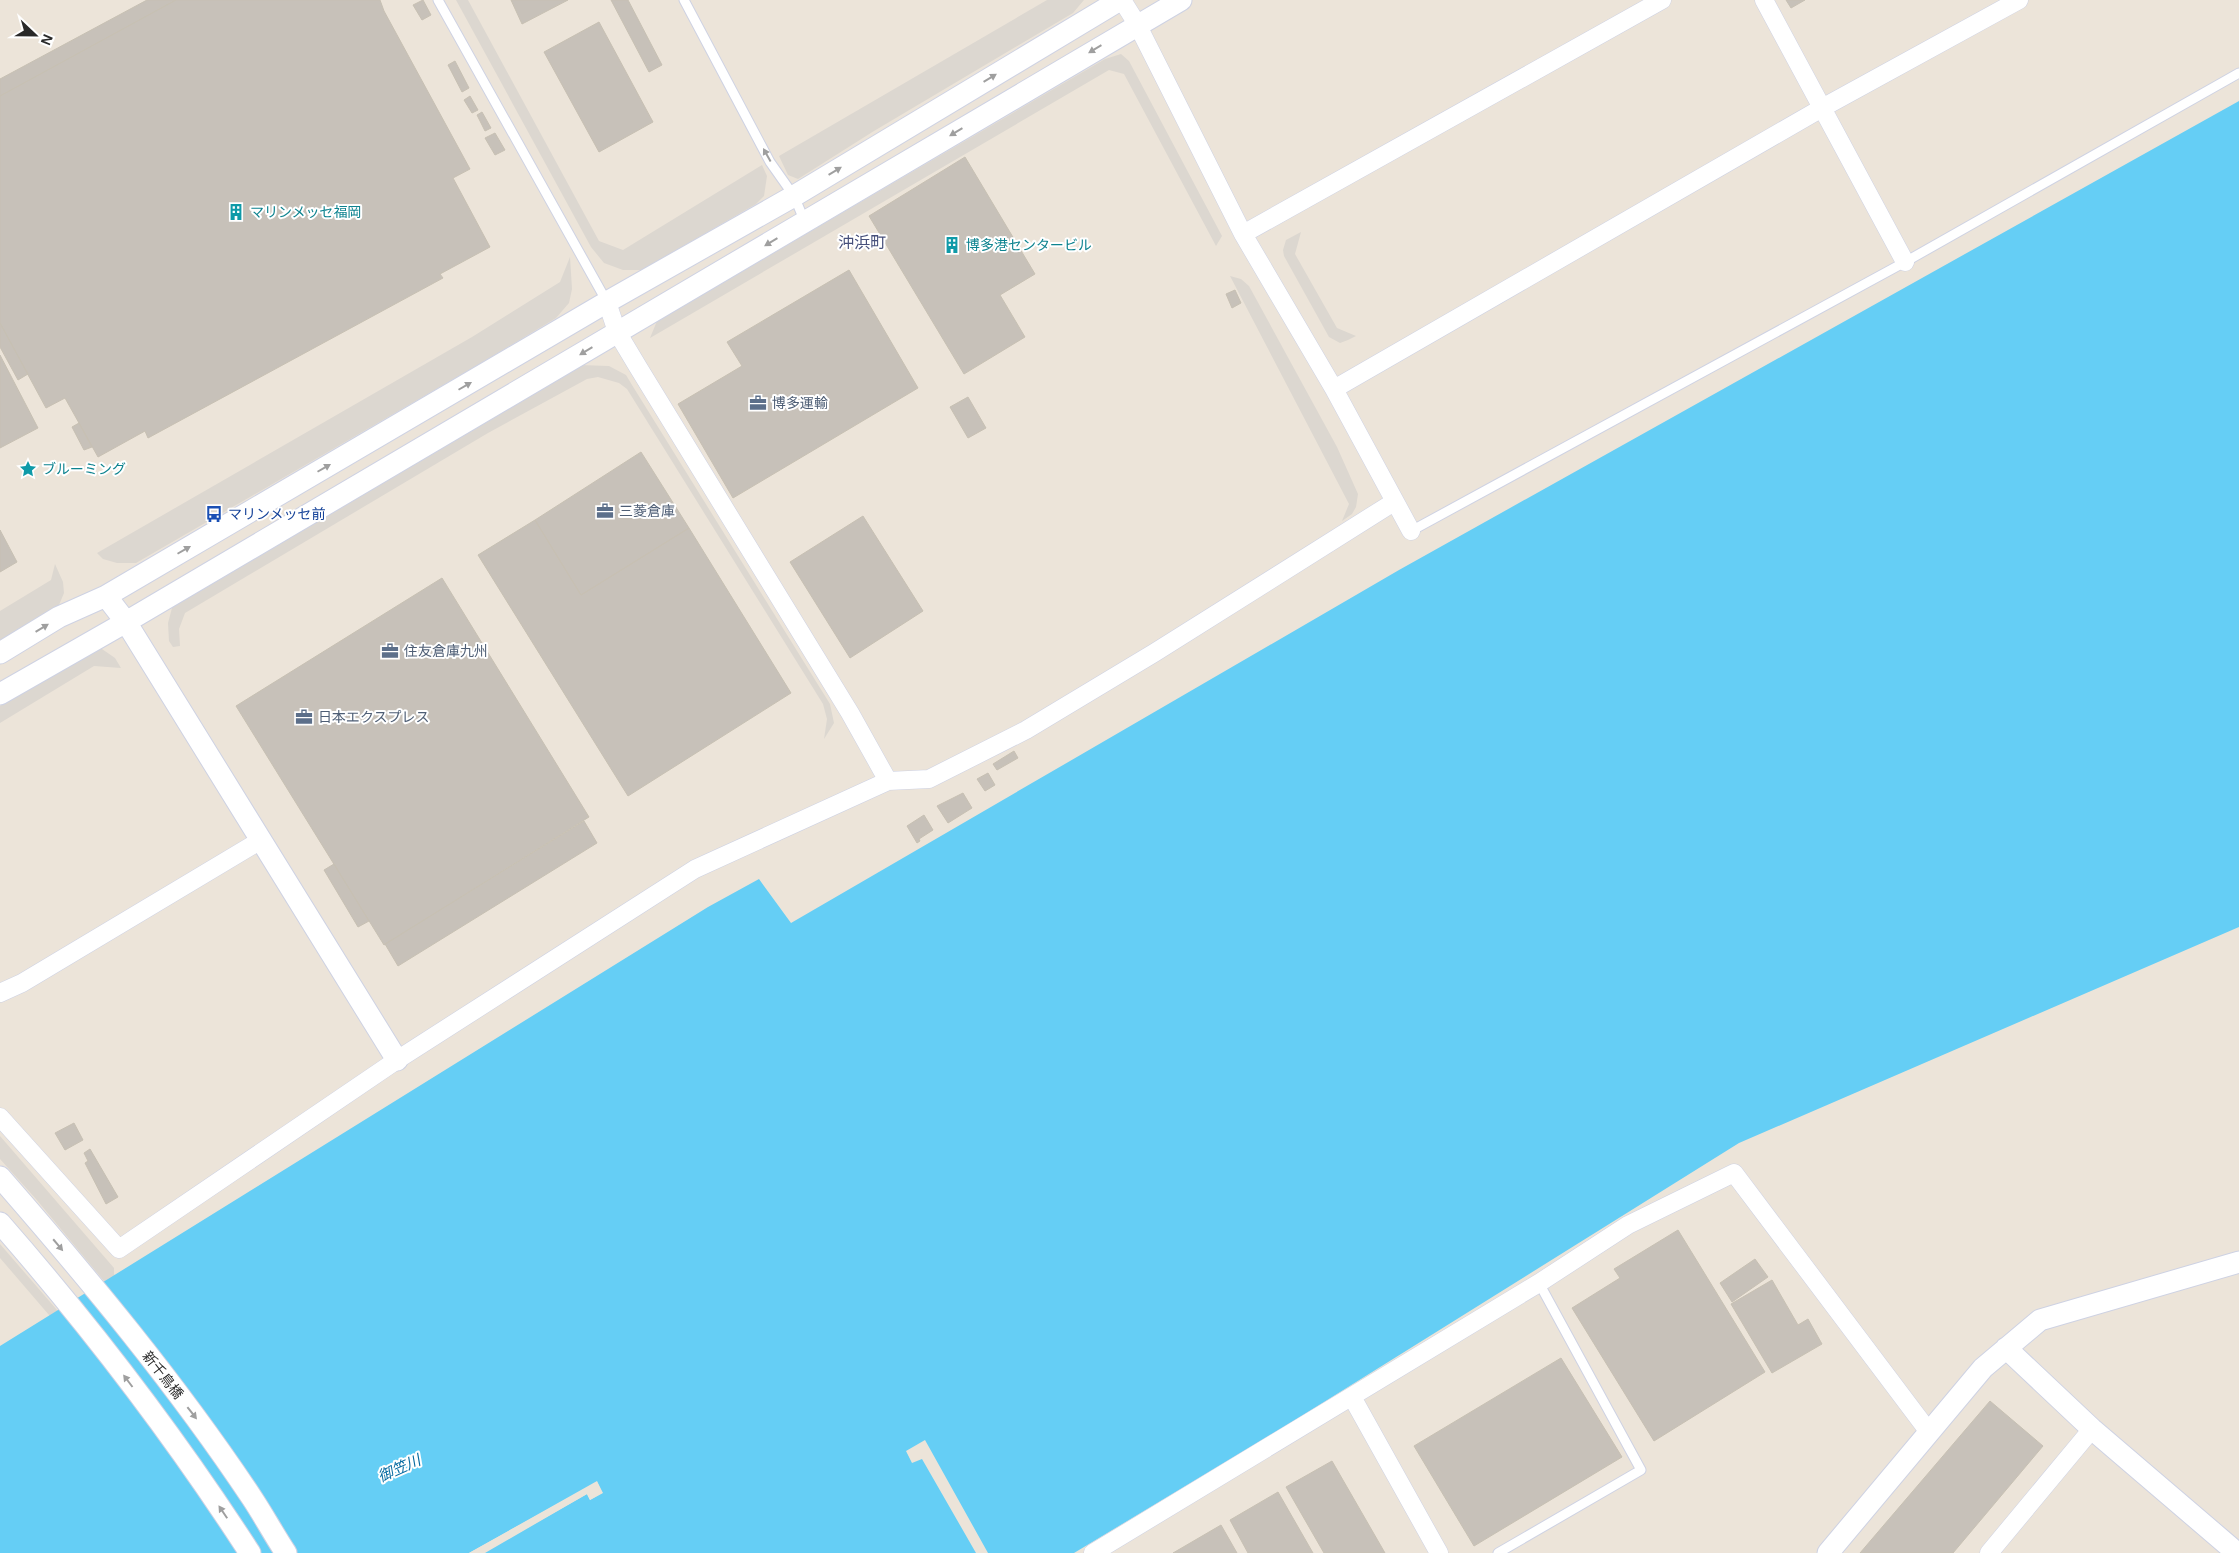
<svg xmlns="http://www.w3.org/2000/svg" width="2239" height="1553" font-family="Helvetica,'Noto Sans JP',sans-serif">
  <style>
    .plaza { fill: #dcd7d0 }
    .water { fill: #65cef5 }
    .pier { fill: #ece4d9 }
    .building { fill: #c7c1b9; stroke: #c7c0b3 }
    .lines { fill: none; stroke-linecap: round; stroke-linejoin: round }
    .service-casing { stroke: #ced2e3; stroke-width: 11 }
    .minor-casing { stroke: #ced2e3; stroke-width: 19 }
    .tertiary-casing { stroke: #ced2e3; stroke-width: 23 }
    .service { stroke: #fff; stroke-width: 9 }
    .minor { stroke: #fff; stroke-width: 18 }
    .tertiary { stroke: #fff; stroke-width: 21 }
    .oneway { fill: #9f9f9f }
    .labels { text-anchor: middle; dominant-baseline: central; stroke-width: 4; stroke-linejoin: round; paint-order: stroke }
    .culture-label { font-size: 14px; fill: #0d838f; stroke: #fff; text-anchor: start }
    .service-label { font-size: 14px; fill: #4e5e75; stroke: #fff; text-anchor: start }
    .transit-label { font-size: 14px; fill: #164399; stroke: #fff; text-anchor: start }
    .street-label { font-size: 14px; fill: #292929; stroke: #fff }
    .water-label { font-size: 15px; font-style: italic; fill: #056aa0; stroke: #fff }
    .quarter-label { font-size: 16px; fill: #47507b; stroke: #fff }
  </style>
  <rect width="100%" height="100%" fill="#ece4d9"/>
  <!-- plaza -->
  <path class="plaza" d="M456 0H468L599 241 623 250 762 165 767 176 764 196 756 204 642 270H623L604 263 591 247Z
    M1047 0H1084L1073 13 874 131 798 179 788 175 779 156Z
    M1121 54 1129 61 1222 236 1216 246 1124 74 1109 70 650 338 657 321 1105 59Z
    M1301 232 1295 254 1337 328 1356 336 1348 340 1340 343 1329 337 1284 256 1283 250 1286 240Z
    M570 257 572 289 569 303 556 318 483 362 136 563H117L103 559 97 553 472 337 560 282Z
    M1230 276 1241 279 1249 286 1337 447 1358 494 1356 507 1352 514 1342 521 1349 504Z
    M580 365 609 366 626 375 632 385 830 704 834 723 824 739 827 719 823 704 627 389 619 383 598 377 587 379 488 433 185 613 179 629 180 646 173 647 169 641 168 623 172 608 178 600 481 425Z
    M55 564 63 582 64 593 59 605 51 616 0 644V611L51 580Z
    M102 649 115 658 121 668 94 666 0 723V706L92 650Z
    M0 1136 114 1268V1274L207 1412 104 1281 36 1199 0 1159Z
    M0 1244 57 1310 110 1376 49 1315 0 1258Z"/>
  <!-- water -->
  <path class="water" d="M2239 101V927L1739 1143 1292 1422 1074 1553H485L587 1494 590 1500 602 1493 597 1482 469 1553H0V1346L708 907 759 879 791 923 1399 570Z"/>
  <!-- pier -->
  <path class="pier" d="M925 1440 988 1553H976L922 1459 912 1463 906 1451Z
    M597 1481 603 1493 590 1500 587 1494 483 1553 586 1492H589L591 1496 599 1492 596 1485 474 1553H469Z"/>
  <!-- building -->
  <path class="building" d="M147 0H176L0 96V79Z
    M176 0H380L384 11 470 169 453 178 490 247 440 274 443 278 148 438 145 431 98 457 65 398 46 408 0 323V96Z
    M423 0 431 15 422 20 413 5Z
    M511 0H568L522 24Z
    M611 0H628L662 65 649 72Z
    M1786 0H1805L1791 8Z
    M599 22 653 122 599 152 544 52Z
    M455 61 469 88 462 92 448 65Z
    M470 96 478 110 472 113 464 100Z
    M482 112 491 128 485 131 477 115Z
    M495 133 505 150 495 155 485 138Z
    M965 157 1035 274 1000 295 1025 337 964 374 869 216Z
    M849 270 918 388 733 498 678 404 742 366 727 342Z
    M1235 290 1241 303 1232 308 1226 294Z
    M0 323 28 374 18 380 0 347Z
    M0 355 38 428 0 448Z
    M968 397 986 428 968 438 950 407Z
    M79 423 92 447 84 450 72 427Z
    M641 452 689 528 581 595 535 520Z
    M863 516 923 611 850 658 790 562Z
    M535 520 581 595 689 528 791 693 628 796 478 555Z
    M0 530 17 562 0 572Z
    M442 578 589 817 384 945 236 706Z
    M1014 751 1018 758 997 770 993 764Z
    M988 773 995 785 985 791 977 779Z
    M963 793 972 808 948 823 937 806Z
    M924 815 933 830 919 839 920 841 917 843 907 826Z
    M584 821 597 843 398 966 385 944Z
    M334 864 369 921 358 927 324 870Z
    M74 1123 83 1140 65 1150 55 1133Z
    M90 1149 118 1197 106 1204 85 1163 88 1161 84 1153Z
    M1678 1230 1765 1372 1654 1441 1572 1308 1620 1278 1614 1269Z
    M1755 1259 1768 1277 1732 1302 1720 1283Z
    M1772 1280 1798 1325 1808 1319 1822 1344 1772 1373 1731 1304Z
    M1561 1358 1622 1457 1474 1546 1414 1446Z
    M1990 1401 2043 1446 1953 1553H1860Z
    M1332 1461 1385 1553H1324L1286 1487Z
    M1278 1492 1313 1553H1248L1230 1520Z
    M1221 1525 1237 1553H1173Z"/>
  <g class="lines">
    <!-- service casing -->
    <g class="service-casing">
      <path id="service" d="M438 0 607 302
        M684 0 770 162 794 196 805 222
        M1411 531 1905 262 2239 73
        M1498 1553 1641 1470 1539 1283"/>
    </g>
    <!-- minor casing -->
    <g class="minor-casing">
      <path id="minor" d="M1122 0 1137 24 1243 234 1334 389 1411 531
        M1764 0 1905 262
        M1243 234 1662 0
        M607 302 617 332 638 367 850 713 888 781
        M1334 389 1822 108 2019 0
        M0 993 22 983 261 840
        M0 1117 119 1249 397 1060 695 869 888 781 929 779 1026 730 1154 653 1394 502
        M1352 1397 1439 1553
        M1093 1553 1539 1283 1628 1225 1734 1173 1929 1432
        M1989 1553 2092 1429"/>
    </g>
    <!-- tertiary casing -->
    <g class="tertiary-casing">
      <path id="tertiary" d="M106 596 126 622 397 1060
        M0 653 59 617 106 596 607 302 794 196 1120 0
        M0 694 126 622 1181 0
        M0 1177C89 1279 177 1385 252 1498 264 1516 274 1535 286 1553
        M0 1223C91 1327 175 1437 250 1553
        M2006 1348 2092 1429 2237 1553
        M1828 1553 1983 1368 2040 1320 2239 1262"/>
    </g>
    <!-- service -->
    <use href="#service" class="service"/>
    <!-- minor -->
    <use href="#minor" class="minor"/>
    <!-- tertiary -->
    <use href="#tertiary" class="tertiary"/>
  </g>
  <!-- one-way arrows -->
  <defs><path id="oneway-solid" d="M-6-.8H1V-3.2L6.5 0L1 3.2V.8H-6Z" transform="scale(1.25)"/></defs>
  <g class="oneway">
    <use href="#oneway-solid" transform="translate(1095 49) rotate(149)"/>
    <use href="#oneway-solid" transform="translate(990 78) rotate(-31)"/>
    <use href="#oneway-solid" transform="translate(956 132) rotate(149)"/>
    <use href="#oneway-solid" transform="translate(767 155) rotate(-119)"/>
    <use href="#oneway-solid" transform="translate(835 171) rotate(-31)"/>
    <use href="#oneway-solid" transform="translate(771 242) rotate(149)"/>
    <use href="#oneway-solid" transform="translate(586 351) rotate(149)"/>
    <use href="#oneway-solid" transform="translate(465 386) rotate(-30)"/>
    <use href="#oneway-solid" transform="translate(324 468) rotate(-30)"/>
    <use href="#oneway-solid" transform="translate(184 550) rotate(-30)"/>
    <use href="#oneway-solid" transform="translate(42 628) rotate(-31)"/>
    <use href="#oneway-solid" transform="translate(58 1245) rotate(50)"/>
    <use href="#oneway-solid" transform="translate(128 1381) rotate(-127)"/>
    <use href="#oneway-solid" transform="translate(192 1413) rotate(52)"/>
    <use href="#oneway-solid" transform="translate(223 1512) rotate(-124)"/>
  </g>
  <!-- icons -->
  <defs>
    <g id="building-bare" transform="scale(1.35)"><path d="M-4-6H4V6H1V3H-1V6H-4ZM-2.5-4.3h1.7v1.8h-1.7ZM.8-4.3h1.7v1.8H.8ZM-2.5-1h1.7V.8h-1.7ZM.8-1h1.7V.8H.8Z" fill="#0f9aa8" stroke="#fff" stroke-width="2.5" paint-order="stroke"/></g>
    <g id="office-bare" transform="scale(1.35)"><path d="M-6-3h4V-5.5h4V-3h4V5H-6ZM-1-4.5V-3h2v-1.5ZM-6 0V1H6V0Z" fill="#5c6f8a" stroke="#fff" stroke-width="2.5" paint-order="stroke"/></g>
    <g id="sight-bare" transform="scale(1.35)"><path d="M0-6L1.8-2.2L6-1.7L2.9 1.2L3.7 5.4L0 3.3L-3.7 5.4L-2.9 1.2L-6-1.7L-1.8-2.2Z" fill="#0f9aa8" stroke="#fff" stroke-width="2.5" paint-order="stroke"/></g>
    <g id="bus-bare" transform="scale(1.35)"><path d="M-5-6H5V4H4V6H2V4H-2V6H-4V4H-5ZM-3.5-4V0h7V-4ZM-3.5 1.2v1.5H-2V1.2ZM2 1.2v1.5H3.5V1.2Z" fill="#1a4fb4" stroke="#fff" stroke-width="2.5" paint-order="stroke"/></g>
  </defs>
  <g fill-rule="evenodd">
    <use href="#building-bare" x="236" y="212"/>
    <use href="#building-bare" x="952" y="245"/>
    <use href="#office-bare" x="758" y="403"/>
    <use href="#sight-bare" x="28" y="469"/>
    <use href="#office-bare" x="605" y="511"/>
    <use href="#bus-bare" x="214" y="514"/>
    <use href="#office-bare" x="390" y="651"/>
    <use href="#office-bare" x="304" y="717"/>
  </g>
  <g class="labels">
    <!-- culture labels -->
    <g class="culture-label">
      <text x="250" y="212">マリンメッセ福岡</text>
      <text x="966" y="245">博多港センタービル</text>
      <text x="42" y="469">ブルーミング</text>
    </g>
    <!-- service labels -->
    <g class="service-label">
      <text x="772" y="403">博多運輸</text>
      <text x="619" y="511">三菱倉庫</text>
      <text x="404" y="651">住友倉庫九州</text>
      <text x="318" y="717">日本エクスプレス</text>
    </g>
    <!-- transit labels -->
    <g class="transit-label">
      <text x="228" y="514">マリンメッセ前</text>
    </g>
    <!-- street labels -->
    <g class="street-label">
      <text transform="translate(163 1375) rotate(52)">新千鳥橋</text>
    </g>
    <!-- water labels -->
    <g class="water-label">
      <text transform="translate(399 1468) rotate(-24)">御笠川</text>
    </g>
    <!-- quarter labels -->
    <g class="quarter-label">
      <text x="862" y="242">沖浜町</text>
    </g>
  </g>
  <!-- north arrow -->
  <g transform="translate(35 35) rotate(112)" stroke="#ffffff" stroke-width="4" paint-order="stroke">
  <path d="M0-4L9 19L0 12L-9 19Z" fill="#292929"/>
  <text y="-8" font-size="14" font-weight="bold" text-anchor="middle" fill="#292929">N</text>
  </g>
</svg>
